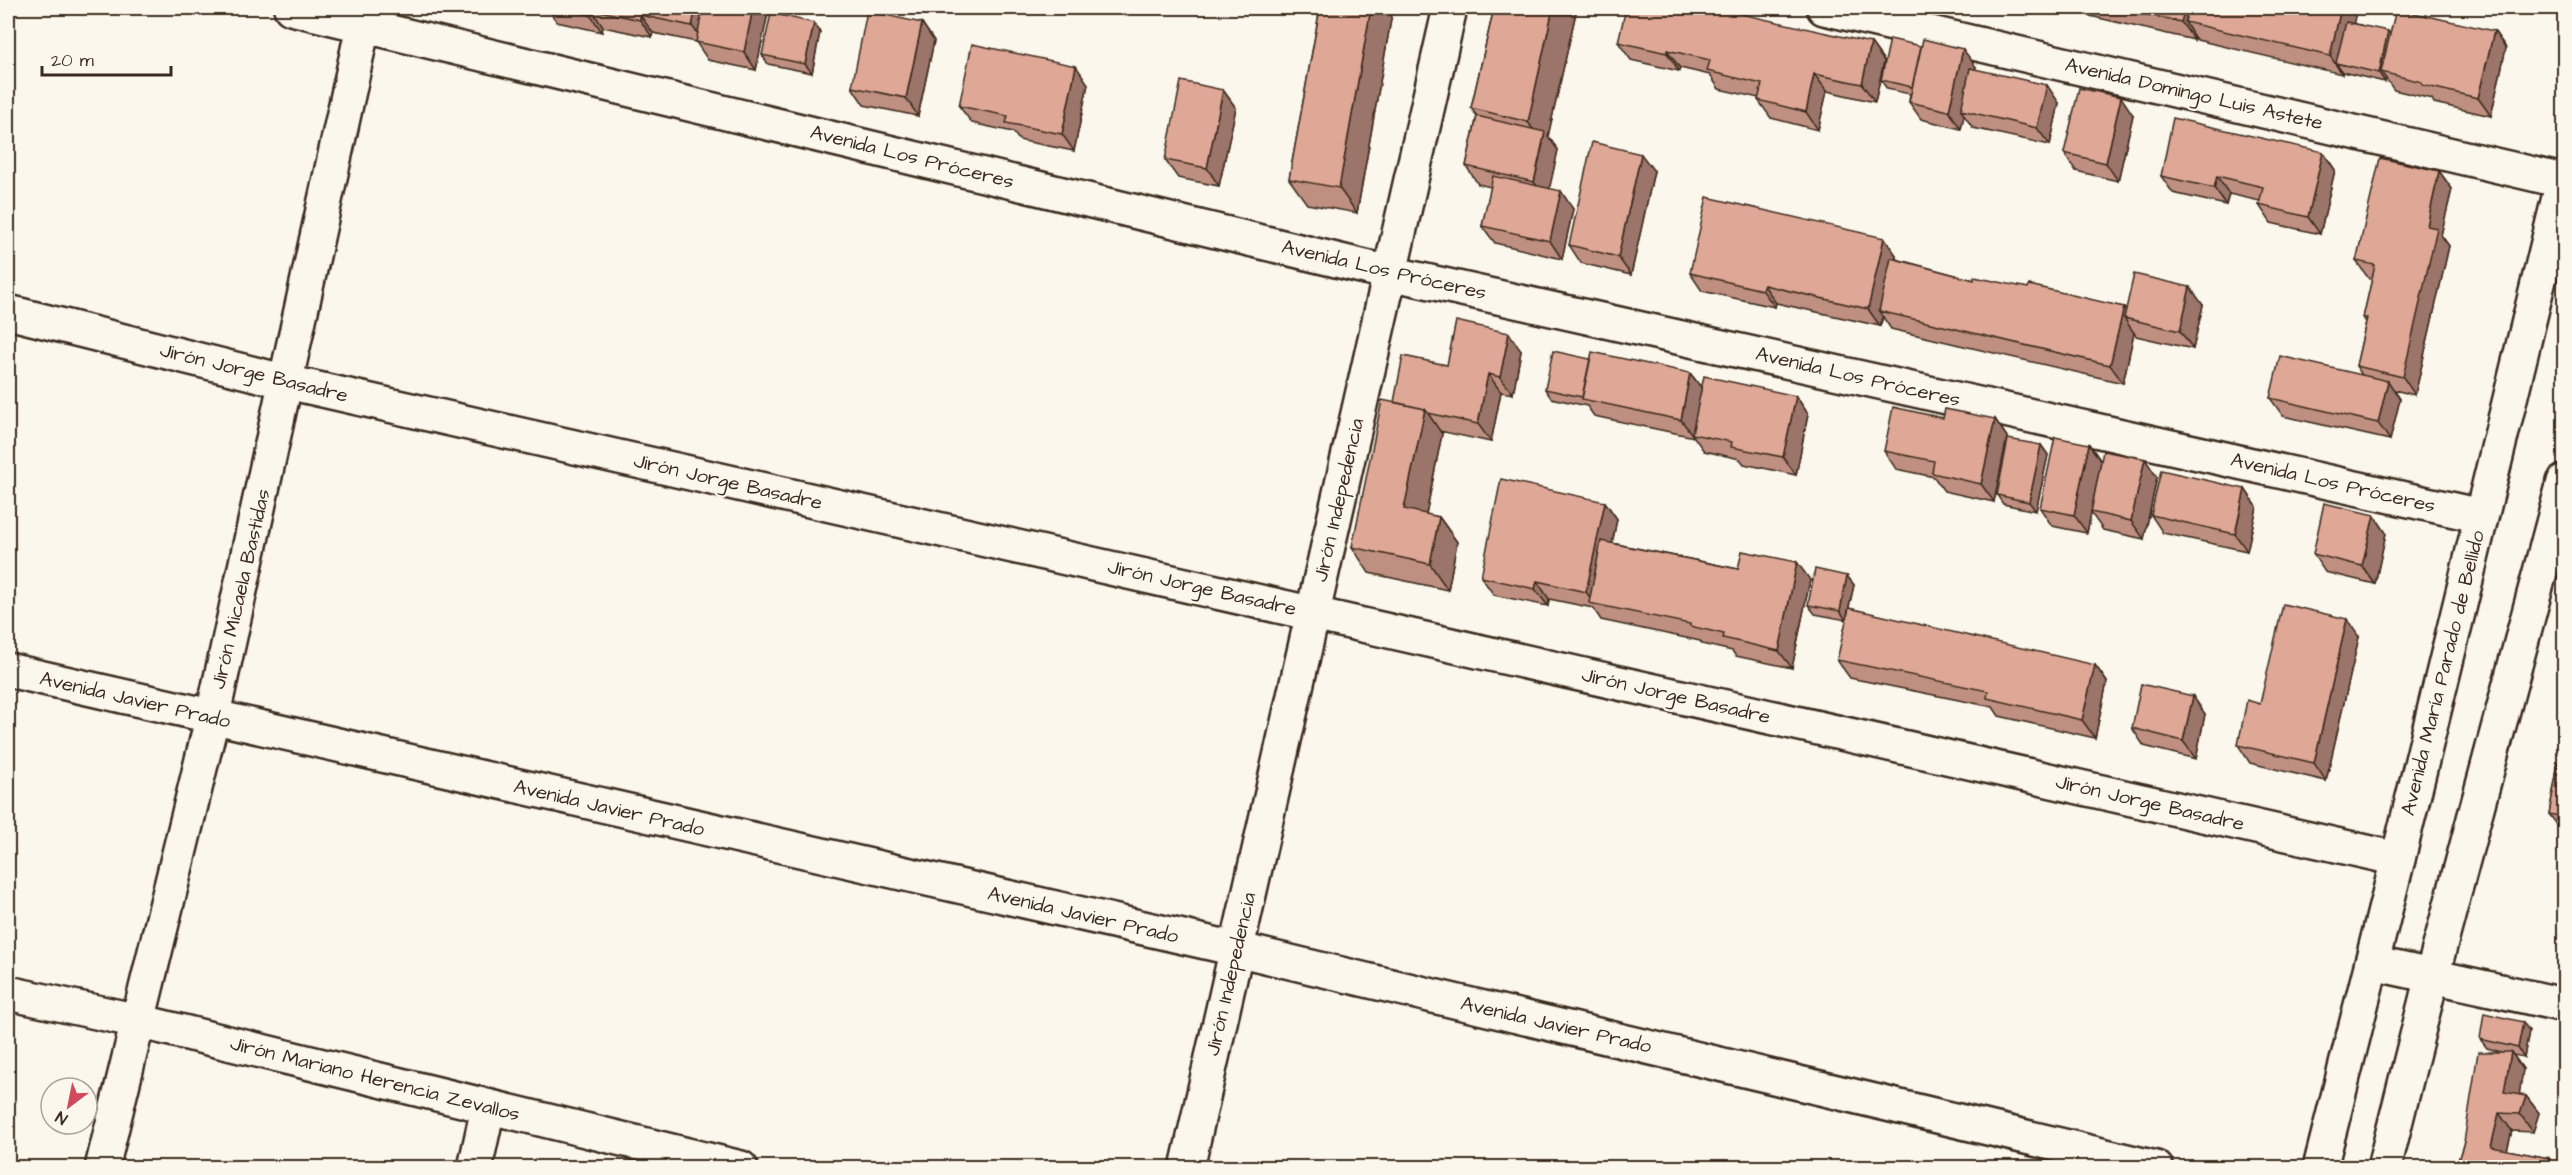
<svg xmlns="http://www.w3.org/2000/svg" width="2572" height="1175" font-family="'Architects Daughter',sans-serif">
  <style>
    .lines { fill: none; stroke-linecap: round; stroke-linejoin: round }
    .street-casing { stroke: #3b2a1e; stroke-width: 38 }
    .secondary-casing { stroke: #3b2a1e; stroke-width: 38 }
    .street { stroke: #fbf7ec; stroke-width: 33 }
    .secondary { stroke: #fbf7ec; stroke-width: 33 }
    .wall { fill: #bf9081; stroke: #3b2a1e; stroke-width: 1.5 }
    .shaded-wall { fill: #9b7569; stroke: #3b2a1e; stroke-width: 1.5 }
    .building { fill: #dea796; stroke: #3b2a1e; stroke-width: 1.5 }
    .labels { text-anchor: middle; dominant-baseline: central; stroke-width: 4.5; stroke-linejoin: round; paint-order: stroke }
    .street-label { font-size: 20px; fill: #3b2a1e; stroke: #fbf7ec }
  </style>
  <rect width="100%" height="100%" fill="#fbf7ec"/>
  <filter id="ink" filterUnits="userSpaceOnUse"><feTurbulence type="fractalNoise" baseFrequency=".0167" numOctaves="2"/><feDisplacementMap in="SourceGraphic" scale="12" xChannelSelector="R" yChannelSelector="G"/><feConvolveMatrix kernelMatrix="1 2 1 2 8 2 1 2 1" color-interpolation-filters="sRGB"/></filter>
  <g filter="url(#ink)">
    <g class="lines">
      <!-- street casing -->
      <g class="street-casing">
        <path id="street" d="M291 8 1390 273 2481 516
          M1824 8 2563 181
          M8 312 287 382 2398 859
          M8 670 1236 949 2156 1168
          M2372 963 2564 1005
          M8 993 138 1021 741 1168
          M102 1168 212 719 367 8
          M475 1168 488 1108
          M1187 1168 1450 8"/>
      </g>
      <!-- secondary casing -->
      <g class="secondary-casing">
        <path id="secondary" d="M2320 1168 2398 859 2564 177
          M2384 1168 2432 976 2564 482"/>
      </g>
      <!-- street -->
      <use href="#street" class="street"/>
      <!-- secondary -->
      <use href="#secondary" class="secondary"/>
    </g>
    <!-- wall -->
    <path class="wall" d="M547 8H769L756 70 708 60 696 42 653 33 652 37 603 27 602 32 557 22Z
      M1290 8H1307L1306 12Z
      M1320 8H1393L1357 213 1307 204 1289 179Z
      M1494 8H1577L1548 136 1558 150 1549 189 1573 209 1562 259 1495 243 1482 226 1491 187 1478 184 1466 166 1477 116 1471 108Z
      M2055 8H2357L2353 23 2390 34 2494 31 2506 48 2491 116 2434 103 2432 99 2394 90 2386 79 2385 82 2342 72V74L2197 40 2194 37V40Z
      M814 23 820 32 812 73 768 64 762 55Z
      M922 23 934 41 918 116 864 105 852 87Z
      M1618 42 1871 43 1884 61 1875 102 1827 91 1818 130 1771 118 1758 100 1759 98 1719 89 1710 75 1680 68 1679 71 1631 60Z
      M1976 67 1975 69 2059 103 2050 145 1973 128 1964 115 1961 129 1921 119 1909 102 1910 94 1887 89 1881 80Z
      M1088 84 1074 151 1019 140 1013 132 972 123 959 106Z
      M1223 90 1236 108 1219 186 1178 178 1165 160Z
      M2133 115 2118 181 2076 171 2064 153Z
      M2323 152 2335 170 2320 234 2271 223 2259 205 2260 201 2229 194 2226 205 2173 193 2161 176Z
      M1654 171 1631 275 1581 263 1569 245Z
      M2439 171 2452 189 2441 235 2449 246 2415 395 2394 390 2400 399 2390 440 2283 416 2270 398 2362 375 2356 366 2366 322 2363 318 2372 279H2369L2356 261Z
      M1884 238 1896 255V259L1974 280 2028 288 2124 307 2126 310 2203 305 2193 349 2136 336 2134 333 2123 383 1891 329 1883 317 1880 326 1776 303 1775 307 1702 291 1690 273Z
      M1521 351 1513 394 1501 392 1491 442 1440 431 1442 434 1426 514 1439 517 1457 542 1448 590 1369 573 1352 547 1394 402 1447 365Z
      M1590 359 1690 373 1702 388 1796 396 1808 414 1796 475 1744 464 1740 459 1704 451 1694 437 1594 416 1587 406 1551 398 1545 389Z
      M1943 418 1995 419 2007 437 1994 502 1944 491 1934 477 1896 469 1884 451Z
      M2089 444 2101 461 2157 477 2144 539 2103 530 2091 513 2087 533 2052 526 2040 508Z
      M2041 445 2048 455 2036 511 2003 504 1997 495Z
      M2245 489 2257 507 2247 551 2163 533 2151 515Z
      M1605 502 1617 519 1612 543 1738 569 1810 580 1792 668 1736 656 1732 651 1702 644 1700 641 1601 620 1593 608 1549 599 1548 606 1494 595 1481 577Z
      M2374 515 2386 533 2375 584 2325 572 2313 554Z
      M1847 576 1854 585 1846 620 1815 614 1808 605Z
      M2359 637 2326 781 2250 763 2238 745Z
      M1837 660 2095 665 2107 682 2095 738 1999 716 1993 707 1850 678Z
      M2205 714 2196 759 2144 746 2132 728Z
      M2565 726V835L2549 814Z
      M2529 1031 2524 1057 2513 1055 2523 1069 2519 1094 2526 1096 2539 1113 2533 1132 2512 1131 2507 1150 2549 1158 2555 1167H2456L2464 1142 2501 1052 2487 1048 2480 1039Z"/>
    <!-- shaded-wall -->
    <path class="shaded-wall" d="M696 8H712L705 43 692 26Z
      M753 8H769L756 70 744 52Z
      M1371 8H1393L1357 213 1339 188Z
      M1553 8H1577L1548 136 1558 150 1547 200 1534 182 1543 144 1528 122Z
      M2185 8H2201L2185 22 2194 37V40L2181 22Z
      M2341 8H2357L2344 65 2336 63 2342 72V74L2330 56Z
      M591 9 603 27 602 32 590 15Z
      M640 15 653 33 652 37 640 20Z
      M814 23 820 32 812 73 805 64Z
      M922 23 934 41 918 116 906 98Z
      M2388 31 2395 41 2381 72 2386 79 2385 82 2379 73Z
      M2494 31 2506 48 2491 116 2478 98Z
      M1871 43 1884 61 1875 102 1862 84Z
      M1963 49 1976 67 1965 111 1961 110 1964 115 1961 129 1949 111Z
      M1667 50 1680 68 1679 71 1667 53Z
      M1076 66 1088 84 1074 151 1062 134Z
      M1814 74 1827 91 1818 130 1806 112Z
      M2047 85 2059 103 2050 145 2037 128Z
      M1223 90 1236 108 1219 186 1207 168Z
      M2121 97 2133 115 2118 181 2106 163Z
      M2323 152 2335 170 2320 234 2308 217Z
      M1641 154 1654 171 1631 275 1618 257Z
      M2439 171 2452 189 2441 235 2449 246 2415 395 2403 377 2427 226Z
      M2217 176 2229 194 2226 205 2214 188Z
      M1561 191 1573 209 1562 259 1550 241Z
      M1884 238 1896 255 1884 312 1879 311 1883 317 1880 326 1868 309Z
      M1764 285 1776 303 1775 307 1762 290Z
      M2190 287 2203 305 2193 349 2180 331Z
      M2124 307 2133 320 2124 318 2134 333 2123 383 2110 365Z
      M1509 333 1521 351 1513 394 1500 377Z
      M1690 373 1703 390 1692 434 1694 437 1681 420Z
      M1488 374 1501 392 1491 442 1478 424Z
      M2388 381 2400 399 2390 440 2378 423Z
      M1796 396 1808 414 1796 475 1783 457Z
      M1425 409 1442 434 1422 534 1404 509Z
      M1995 419 2007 437 1994 502 1981 484Z
      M2089 444 2101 462 2087 533 2074 515Z
      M2041 445 2048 455 2036 511 2029 502Z
      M2145 459 2157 477 2144 539 2131 521Z
      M2245 489 2257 507 2247 551 2235 534Z
      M1605 502 1617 519 1600 605 1595 604 1586 592Z
      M2374 515 2386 533 2375 584 2362 566Z
      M1439 517 1457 542 1448 590 1430 564Z
      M1797 562 1810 580 1792 668 1779 651Z
      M1847 576 1854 585 1846 620 1840 611Z
      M1537 581 1549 599 1548 606 1535 589Z
      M2347 619 2359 637 2326 781 2314 763Z
      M2095 665 2107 682 2095 738 2082 720Z
      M2193 696 2205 714 2196 759 2183 741Z
      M2523 1022 2529 1031 2524 1057 2518 1048Z
      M2511 1052 2523 1069 2517 1110 2504 1092Z
      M2526 1096 2539 1113 2533 1132 2520 1114Z
      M2499 1113 2512 1131 2503 1165 2491 1147Z
      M2549 1158 2555 1167H2547Z"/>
    <!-- building -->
    <path class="building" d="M558 8H696L692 26 640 15V20L591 9 590 15Z
      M703 8H753L744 52 696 42Z
      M1320 8H1371L1339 188 1289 179Z
      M1494 8H1553L1528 122 1471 108Z
      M1626 8H1715L1871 43 1862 84 1814 74 1806 112 1758 100 1762 84 1707 71 1710 60 1667 50V53L1618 42Z
      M2119 8H2185L2181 22Z
      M2188 8H2341L2330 56 2185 22Z
      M2396 9 2494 31 2478 98 2422 85V82L2381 72Z
      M867 11 922 23 906 98 852 87Z
      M771 13 814 23 805 64 762 55Z
      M2346 22 2388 31 2379 73 2336 63Z
      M1890 39 1921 46 1912 87 1881 80Z
      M1923 39 1963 49 1949 111 1909 102Z
      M972 44 1076 66 1062 134 1006 123 1008 116 959 106Z
      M1970 68 2047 85 2037 128 1961 110Z
      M1181 81 1223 90 1207 168 1165 160Z
      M2079 88 2121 97 2106 163 2064 153Z
      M1477 116 1545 132 1534 182 1466 166Z
      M2173 118 2323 152 2308 217 2259 205 2263 187 2217 176 2214 188 2161 176Z
      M1592 142 1641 154 1618 257 1569 245Z
      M2380 158 2439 171 2427 226 2437 228 2403 377 2356 366 2367 318H2363L2375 265 2356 261Z
      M1493 176 1561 191 1550 241 1482 226Z
      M1707 197 1884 238 1868 309 1764 285 1762 290 1690 273Z
      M1891 258 1974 280V277L2028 288 2029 285 2124 307 2110 365 1879 311Z
      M2134 274 2190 287 2180 331 2124 318Z
      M1456 321 1509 333 1500 377 1488 374 1478 424 1428 413 1425 409 1394 402 1403 356 1447 365Z
      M1553 351 1590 359 1582 397 1545 389Z
      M1592 352 1690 373 1681 420 1582 399Z
      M2280 356 2388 381 2378 423 2270 398Z
      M1704 376 1796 396 1783 457 1731 447 1732 442 1692 434Z
      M1382 400 1425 409 1404 509 1439 517 1430 564 1352 547Z
      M1893 407 1943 418 1945 409 1995 419 1981 484 1932 473 1934 461 1884 451Z
      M2055 437 2089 444 2074 515 2040 508Z
      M2008 439 2041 445 2029 502 1997 495Z
      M2103 451 2145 459 2131 521 2091 512Z
      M2161 470 2245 489 2235 534 2151 515Z
      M1501 479 1605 502 1586 592 1537 581 1535 589 1481 577Z
      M2324 503 2374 515 2362 566 2313 554Z
      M1601 541 1738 569 1742 551 1797 562 1779 651 1723 638 1724 634 1690 626V624L1589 603Z
      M1815 569 1847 576 1840 611 1808 605Z
      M2283 604 2347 619 2314 763 2238 745 2247 700 2260 704Z
      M1849 608 2095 665 2082 720 1987 698 1988 691 1837 660Z
      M2141 684 2193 696 2183 741 2132 728Z
      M2565 726V817L2549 814Z
      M2484 1013 2523 1022 2518 1048 2480 1039Z
      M2478 1052H2511L2504 1092 2526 1096 2520 1114 2499 1113 2491 1147 2549 1158 2547 1167H2456L2464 1142Z"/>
  </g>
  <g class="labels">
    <!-- street labels -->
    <g class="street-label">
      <text transform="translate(2194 94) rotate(13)">Avenida Domingo Luis Astete</text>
      <text transform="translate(912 157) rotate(14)">Avenida Los Próceres</text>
      <text transform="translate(1384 270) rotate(13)">Avenida Los Próceres</text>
      <text transform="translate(254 373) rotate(14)">Jirón Jorge Basadre</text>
      <text transform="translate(1858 377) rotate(13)">Avenida Los Próceres</text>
      <text transform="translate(728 482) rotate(13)">Jirón Jorge Basadre</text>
      <text transform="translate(2333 483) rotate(13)">Avenida Los Próceres</text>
      <text transform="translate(1339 500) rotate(-77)">Jirón Indepedencia</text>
      <text transform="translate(1202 588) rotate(13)">Jirón Jorge Basadre</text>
      <text transform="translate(241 589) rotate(-77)">Jirón Micaela Bastidas</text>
      <text transform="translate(2443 673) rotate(-76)">Avenida María Parado de Bellido</text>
      <text transform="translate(1676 696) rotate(13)">Jirón Jorge Basadre</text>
      <text transform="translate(135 700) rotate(13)">Avenida Javier Prado</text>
      <text transform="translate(2150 803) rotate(13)">Jirón Jorge Basadre</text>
      <text transform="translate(609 808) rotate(13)">Avenida Javier Prado</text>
      <text transform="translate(1083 915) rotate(13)">Avenida Javier Prado</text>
      <text transform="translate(1231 974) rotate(-77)">Jirón Indepedencia</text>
      <text transform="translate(1556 1025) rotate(13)">Avenida Javier Prado</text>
      <text transform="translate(375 1079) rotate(14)">Jirón Mariano Herencia Zevallos</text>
    </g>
  </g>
  <!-- margin -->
  <rect width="2572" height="1175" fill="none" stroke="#fbf7ec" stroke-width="30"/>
  <rect x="15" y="15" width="2542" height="1145" fill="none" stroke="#3b2a1e" stroke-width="2" filter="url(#ink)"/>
  <!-- north arrow -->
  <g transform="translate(69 1106) rotate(212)"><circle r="28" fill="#fbf7ec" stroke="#aea59a" stroke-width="1.5"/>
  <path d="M0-4.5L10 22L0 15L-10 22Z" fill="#d1495b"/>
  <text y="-9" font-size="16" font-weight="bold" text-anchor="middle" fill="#3b2a1e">N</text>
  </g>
  <!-- scale -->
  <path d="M42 66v9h129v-9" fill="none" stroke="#3b2a1e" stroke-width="3"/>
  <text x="51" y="66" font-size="18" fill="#3b2a1e" stroke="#fbf7ec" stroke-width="4.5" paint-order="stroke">20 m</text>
</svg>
